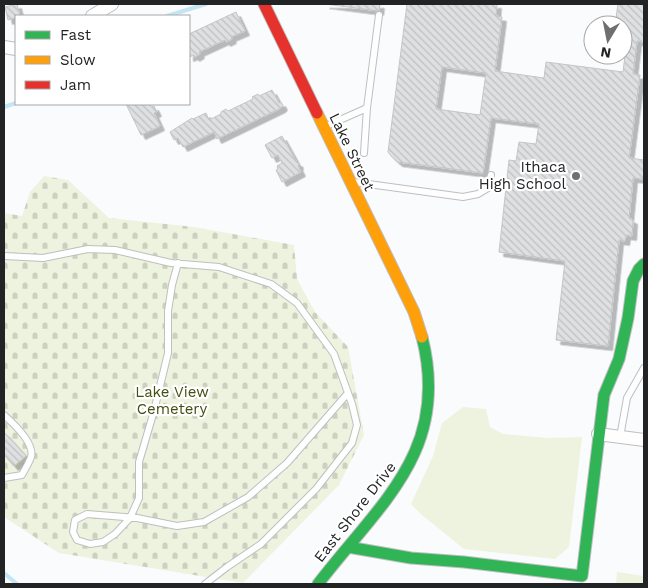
<svg xmlns="http://www.w3.org/2000/svg" width="648" height="588" font-family="'Work Sans',sans-serif">
  <style>
    .cemetery { fill: url(#cemetery-stones) }
    .pitch { fill: #edf3df }
    .lines { fill: none; stroke-linecap: round; stroke-linejoin: round }
    .stream { stroke: #c4e5f4; stroke-width: 4 }
    .building { fill: url(#building-back-hatch); stroke: #c4c5c7; fill-rule: evenodd; filter: url(#shadow) }
    .lane-casing { stroke: #bebfc0; stroke-width: 8 }
    .street-casing { stroke: #bebfc0; stroke-width: 14 }
    .fast-casing { stroke: #bebfc0; stroke-width: 13 }
    .slow-casing { stroke: #bebfc0; stroke-width: 13 }
    .jam-casing { stroke: #bebfc0; stroke-width: 13 }
    .lane { stroke: #fefeff; stroke-width: 6 }
    .street { stroke: #fefeff; stroke-width: 12 }
    .fast { stroke: #30b455; stroke-width: 11 }
    .slow { stroke: #ff9f0a; stroke-width: 11 }
    .jam { stroke: #e5322d; stroke-width: 11 }
    .poi-dot { fill: #6d6f70; stroke: #fff; stroke-width: 2 }
    .labels { text-anchor: middle; dominant-baseline: central; stroke-width: 4.5; stroke-linejoin: round; paint-order: stroke }
    .street-label { font-size: 15px; fill: #222324; stroke: #fff }
    .poi-label { font-size: 15px; fill: #222324; stroke: #fff; text-anchor: end }
    .park-label { font-size: 15px; fill: #454f10; stroke: #fff }
  </style>
  <defs>
    <pattern id="cemetery-stones" width="16" height="16" patternUnits="userSpaceOnUse" patternTransform="scale(1.25)"><rect width="16" height="16" fill="#edf3df"/><path d="M2 7V4a2 2 0 0 1 4 0v3zM10 15v-3a2 2 0 0 1 4 0v3z" fill="#cbd0bf"/></pattern>
    <pattern id="building-back-hatch" width="6" height="6" patternUnits="userSpaceOnUse" patternTransform="scale(1.25)"><rect width="6" height="6" fill="#dfe0e2"/><path d="M-1 5l2 2M0 0l6 6M5-1l2 2" fill="none" stroke="#bfc0c2"/></pattern>
    <filter id="shadow"><feDropShadow dx="4.5" dy="4.5" stdDeviation="0" flood-color="#0004"/></filter>
  </defs>
  <rect width="100%" height="100%" fill="#f9fbfd"/>
  <!-- cemetery -->
  <path class="cemetery" d="M44 176 68 180 109 218 194 227 294 245 297 279 315 312 348 347 364 435 339 485 243 583 59 553 4 517V213L22 216 30 192Z"/>
  <!-- pitch -->
  <path class="pitch" d="M463 407 486 409 490 427 503 434 549 438 582 437 569 547 555 559 464 549 422 515 411 504 433 456 442 423Z
    M617 572 644 576V584H616Z"/>
  <g class="lines">
    <!-- stream -->
    <path class="stream" d="M167 16 206 4
      M4 107 16 103
      M4 573 17 584"/>
  </g>
  <!-- building -->
  <path class="building" d="M17 4 20 16 8 20 5 7Z
    M325 4H380L379 11Z
    M407 4H497L496 16 502 17 495 71 544 78 546 62 623 72 627 39 623 38V25H615L618 4H644V42L637 41 633 74 640 75 629 158 644 160V179L633 178 629 218 633 220 632 236 626 235 625 241 619 240 608 346 556 340 565 261 499 252 509 160 516 161 519 142 536 144 539 124 491 118 483 173 398 162 391 156 388 152ZM442 67 486 73 480 115 436 109Z
    M236 12 245 31 231 37 232 39 226 42 225 40 199 52 200 54 195 57 194 55 189 57V34Z
    M272 90 279 103 281 102 283 106 281 108 217 139 214 132 183 147 178 138 174 140 170 132 192 118 193 119 206 113 209 120 221 114V112L226 109 228 111 253 99 252 97 258 94 259 96Z
    M126 104H150L151 107 154 106 157 112 154 113 160 126 141 135Z
    M282 136 297 163 298 162 299 165 298 166 301 172 282 182 276 170 278 169 277 166 282 163 278 155 272 158 265 145Z
    M4 432 26 456 14 466 4 455Z"/>
  <g class="lines">
    <!-- lane casing -->
    <g class="lane-casing">
      <path id="lane" d="M324 127 367 108 379 15
        M364 153 367 108
        M354 182 463 197 478 194 488 188 491 175
        M4 256 43 258 88 249 115 250 171 263 219 267 271 284 297 303 334 354 352 404 357 425 352 443 316 489 261 544 227 567 205 584
        M178 263 172 285 168 311V353L154 411 139 462V498L130 518 115 534 103 542 90 544 77 540 73 532 75 520 87 514 137 518 177 526 204 522 248 497 287 463 348 393
        M4 415C13 423 35 443 31 457 29 463 25 469 22 475L4 478
        M620 437 627 398 644 368"/>
    </g>
    <!-- street casing -->
    <g class="street-casing">
      <path id="street" d="M92 16 112 4
        M4 47 16 49
        M598 434 644 440"/>
    </g>
    <!-- fast casing -->
    <g class="fast-casing">
      <path id="fast" d="M348 547 411 558 464 562 582 576 604 395 619 359 628 318 633 281 639 269 644 264
        M318 584C380 503 451 451 422 337"/>
    </g>
    <!-- slow casing -->
    <g class="slow-casing">
      <path id="slow" d="M317 113 414 312 422 337"/>
    </g>
    <!-- jam casing -->
    <g class="jam-casing">
      <path id="jam" d="M264 4 317 113"/>
    </g>
    <!-- lane -->
    <use href="#lane" class="lane"/>
    <!-- street -->
    <use href="#street" class="street"/>
    <!-- fast -->
    <use href="#fast" class="fast"/>
    <!-- slow -->
    <use href="#slow" class="slow"/>
    <!-- jam -->
    <use href="#jam" class="jam"/>
  </g>
  <!-- markers -->
  <circle class="poi-dot" cx="576" cy="176" r="5"/>
  <g class="labels">
    <!-- street labels -->
    <g class="street-label">
      <text transform="translate(352 152) rotate(64)">Lake Street</text>
      <text transform="translate(355 512) rotate(-52)">East Shore Drive</text>
    </g>
    <!-- poi labels -->
    <g class="poi-label">
      <text x="566" y="167">Ithaca<tspan x="566" dy="17">High School</tspan></text>
    </g>
    <!-- park labels -->
    <g class="park-label">
      <text x="172" y="392">Lake View<tspan x="172" dy="17">Cemetery</tspan></text>
    </g>
  </g>
  <!-- border -->
  <rect width="648" height="588" fill="none" stroke="#222324" stroke-width="10"/>
  <!-- legend -->
  <rect x="15" y="15" width="175" height="90" fill="#ffffff" stroke="#a7a7a7"/>
  <rect x="25" y="31" width="25" height="8" fill="#30b455" stroke="#a7a7a7"/>
  <text x="60" y="40" font-size="15" fill="#222324">Fast</text>
  <rect x="25" y="56" width="25" height="8" fill="#ff9f0a" stroke="#a7a7a7"/>
  <text x="60" y="65" font-size="15" fill="#222324">Slow</text>
  <rect x="25" y="81" width="25" height="8" fill="#e5322d" stroke="#a7a7a7"/>
  <text x="60" y="90" font-size="15" fill="#222324">Jam</text>
  <!-- north arrow -->
  <g transform="translate(608 40) rotate(190)"><circle r="24" fill="#ffffff" stroke="#a7a7a7"/>
  <path d="M0-4L9 19L0 12L-9 19Z" fill="#6d6f70"/>
  <text y="-8" font-size="14" font-weight="bold" text-anchor="middle" fill="#222324">N</text>
  </g>
</svg>
